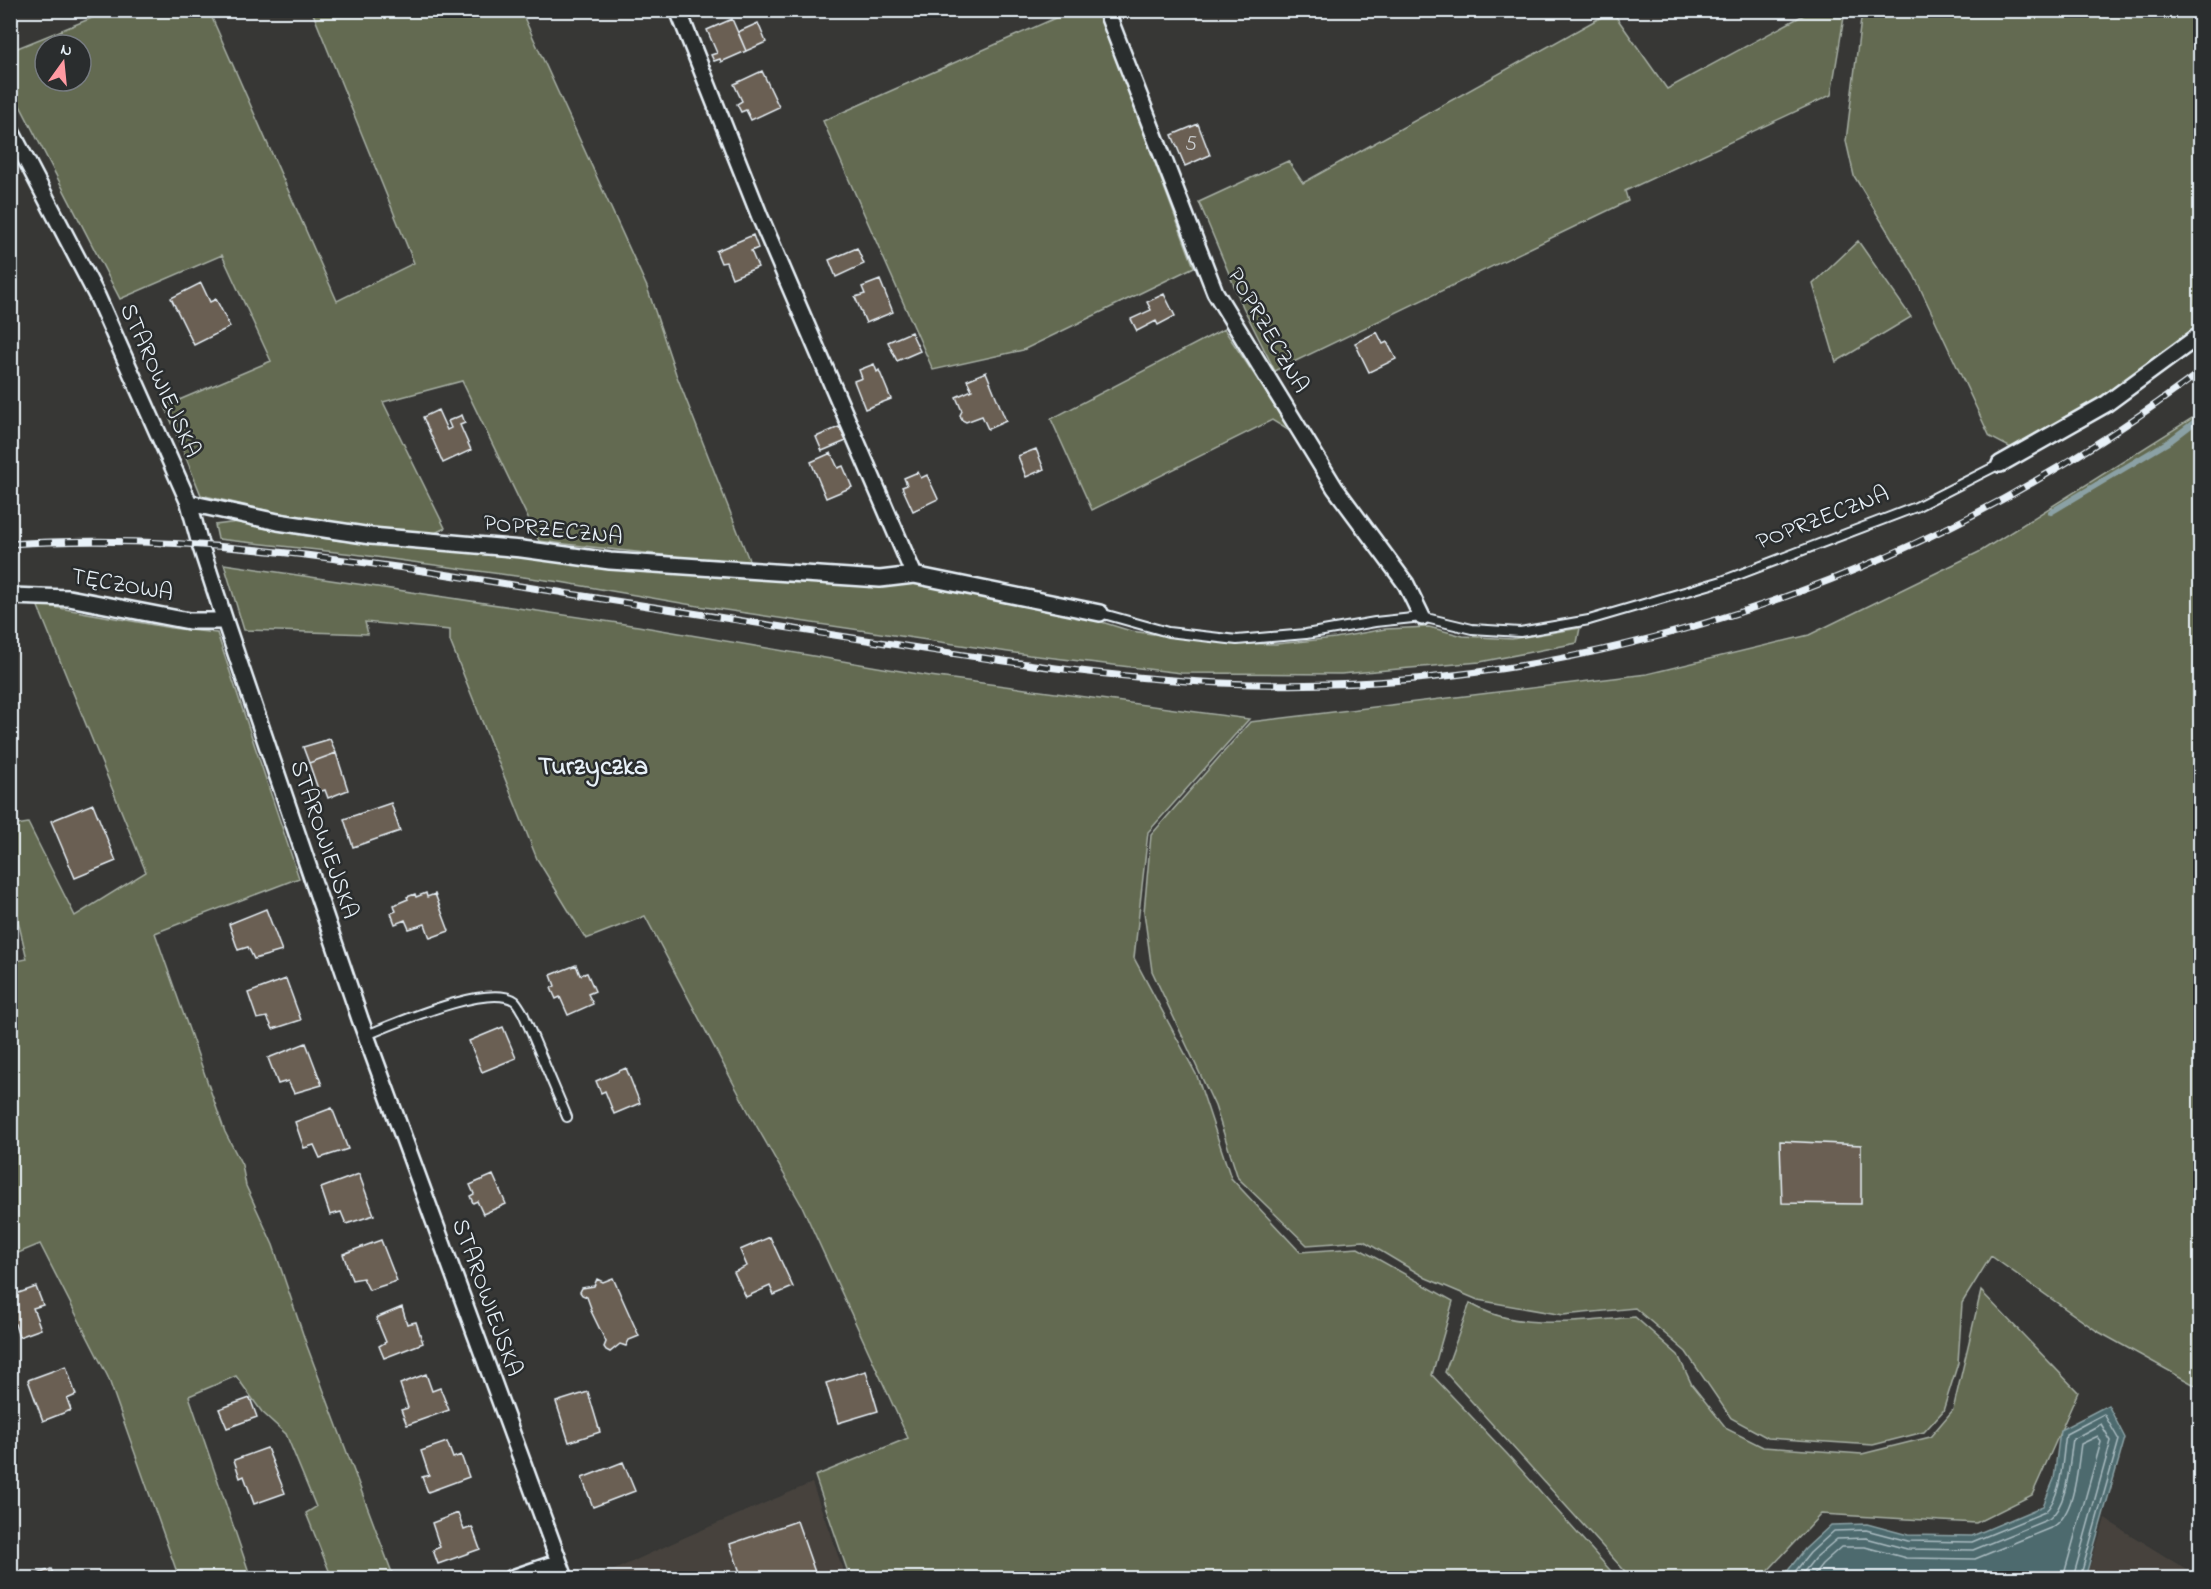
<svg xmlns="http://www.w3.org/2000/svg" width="2211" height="1589" font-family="'Indie Flower',sans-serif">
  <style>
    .built { fill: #47433e }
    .green { fill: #646b51; stroke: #a6aea4; stroke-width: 1.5; fill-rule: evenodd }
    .water { fill: #4d6b6e; stroke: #8ba1a5; stroke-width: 1.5 }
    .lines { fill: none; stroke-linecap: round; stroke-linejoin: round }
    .shore { stroke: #aabbc1; stroke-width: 1.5 }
    .stream { stroke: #8ba1a5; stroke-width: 6 }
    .building { fill: #6b5f52; stroke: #e8f1f8; stroke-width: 1.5 }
    .service-casing { stroke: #e8f1f8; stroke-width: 12 }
    .minor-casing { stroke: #e8f1f8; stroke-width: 20 }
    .service { stroke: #2a2d2e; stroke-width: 8 }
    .minor { stroke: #2a2d2e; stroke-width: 15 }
    .rail-casing { stroke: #e8f1f8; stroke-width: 7 }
    .rail { stroke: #2a2d2e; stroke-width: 4.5; stroke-dasharray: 14; stroke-linecap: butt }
    .labels { text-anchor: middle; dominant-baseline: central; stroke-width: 5; stroke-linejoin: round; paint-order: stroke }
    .number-label { font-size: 21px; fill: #c9ccce }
    .street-label { font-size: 24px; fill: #e8f1f8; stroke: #2a2d2e }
    .neighbourhood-label { font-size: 26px; font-weight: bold; fill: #e8f1f8; stroke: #2a2d2e }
  </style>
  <rect width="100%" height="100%" fill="#373735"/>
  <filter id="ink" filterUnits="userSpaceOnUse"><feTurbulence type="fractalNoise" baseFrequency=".0167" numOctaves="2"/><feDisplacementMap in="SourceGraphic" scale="12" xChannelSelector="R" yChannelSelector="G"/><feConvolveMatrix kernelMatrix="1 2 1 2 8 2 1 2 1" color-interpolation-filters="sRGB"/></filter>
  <g filter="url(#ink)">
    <!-- built -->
    <path class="built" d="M812 1483 846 1578H597L688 1536Z
      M2105 1519 2200 1578H2086Z"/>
    <!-- green -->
    <path class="green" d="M109 11H209L337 301 414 263 312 11H521L647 287 676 374 751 565 539 541 462 381 383 402 445 528 433 534 303 519 201 495 165 406 271 361 222 255 120 299 11 88 10 51ZM45 45H81V81H45Z
      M1071 11H1098L1194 267 1023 350 933 370 823 121Z
      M1612 11 1667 89 1811 11H1845L1831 95 1625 191 1628 201 1275 371 1243 307 1199 202 1288 161 1303 183Z
      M1862 11H2200V324L2126 382 2013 449 1990 437 1914 275 1854 176 1846 141Z
      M1858 241 1911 317 1836 362 1813 284Z
      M1224 329 1293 433 1272 420 1092 510 1051 419Z
      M2200 413V1388L2097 1331 1991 1256 1962 1303 1958 1363 1943 1411 1924 1432 1873 1445 1768 1438 1731 1418 1686 1352 1635 1308 1563 1315 1478 1300 1426 1278 1364 1241 1307 1245 1238 1178 1215 1106 1152 971 1144 912 1151 835 1250 722 1647 674 1809 635 1981 551Z
      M238 522C317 543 409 547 491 555 616 566 741 578 867 586L911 582 949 591 1069 612 1131 631 1219 643 1276 644 1335 638 1385 629 1429 627 1463 636 1512 639 1580 628 1577 643 1480 662 1341 674 1181 673 1029 655 698 606 560 582 354 554 218 539 215 525Z
      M224 564 638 626 930 676 1249 719 1148 832 1134 958 1197 1076 1231 1178 1300 1252 1358 1248 1453 1301 1432 1375 1508 1455 1617 1578H850L815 1476 908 1438 802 1206 748 1111 645 916 586 939 537 859 450 641V630L365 622 368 634 244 630Z
      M37 604 171 628 217 633 299 878 155 933 225 1132 242 1165 246 1186 273 1245 307 1346 394 1578H332L306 1513 316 1507 286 1434 262 1412 236 1376 189 1396 251 1578H179L108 1377 40 1244 11 1256V962L27 959 11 891V826L28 823 75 916 146 872Z
      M1981 1291 2078 1392 2032 1495 1976 1523 1821 1514 1761 1578H1631L1445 1372 1470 1303C1514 1332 1585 1321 1635 1317L1678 1355 1692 1385 1727 1429 1763 1447 1862 1454 1930 1437 1953 1410Z"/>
    <!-- water -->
    <path class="water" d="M2108 1405 2125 1438 2085 1578H1782L1805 1549 1831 1525 1867 1524 1908 1535 1972 1536 2043 1506 2054 1479 2060 1430Z"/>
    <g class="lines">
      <!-- shore -->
      <path class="shore" d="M1790 1578 1810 1553 1834 1531 1866 1530 1908 1541 1972 1542 2045 1512C2063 1495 2062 1457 2066 1434L2104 1414 2119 1440 2080 1578
        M1799 1578 1815 1558 1837 1539 1866 1538 1907 1549 1973 1550 2049 1519C2069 1504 2069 1461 2073 1439L2101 1424 2111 1441 2073 1578
        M1811 1578 1822 1564 1841 1547H1865L1906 1558 1975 1559 2053 1527C2076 1512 2077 1469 2081 1444L2098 1436 2101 1442 2063 1578"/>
      <!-- stream -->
      <path class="stream" d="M2051 512 2170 441 2200 418"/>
    </g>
    <!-- building -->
    <path class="building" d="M732 19 746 51 721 62 720 59 714 61 711 55 717 53 707 30Z
      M758 23 766 42 746 51 738 32Z
      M762 71 779 107 751 120 746 110 741 112 737 104 742 101 734 84Z
      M1198 124 1210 155 1185 166 1172 135Z
      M753 235 758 248 751 251 758 267 732 278 726 262 721 263 716 251Z
      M857 248 864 264 836 277 829 260Z
      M880 280 893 312 866 323 855 297 865 294 862 287Z
      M201 283 210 302 216 299 230 327 194 345 171 298Z
      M1164 294 1175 316 1158 325 1156 321 1137 331 1131 319 1151 310 1147 302Z
      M911 332 920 351 897 361 888 342Z
      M1377 332 1383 344 1387 342 1396 359 1369 372 1355 343Z
      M874 364 877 372 879 370 891 399 865 409 854 381 862 378 859 370Z
      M986 372 1006 421 988 429 982 416 966 422 962 420 960 415 962 411 956 397 972 390 967 380Z
      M438 410 447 430 451 428 448 421 462 415 465 423 460 425 471 450 443 463 423 417Z
      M839 427 846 441 822 451 816 437Z
      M1036 449 1044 469 1026 477 1018 456Z
      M831 453 838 468 843 466 852 487 826 498 811 462Z
      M918 472 921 478 927 475 938 499 913 511 902 487 907 485 904 478Z
      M330 739 336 753 309 763 303 747Z
      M336 753 348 790 328 798 325 790 319 792 309 763Z
      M391 803 400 831 353 847 344 819Z
      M93 804 116 861 75 878 51 821Z
      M426 893 427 897 435 894 449 931 430 938 425 924 409 929 405 920 395 924 391 913 396 911 394 905 408 899 407 897 415 894 416 897Z
      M266 909 282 951 254 959 248 947 238 950 229 924Z
      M576 965 580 975 587 973 595 991 588 994 593 1004 568 1015 560 997 556 999 551 988 555 986 551 975Z
      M286 979 301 1020 273 1029 267 1017 257 1019 248 993Z
      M503 1027 516 1058 482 1072 469 1041Z
      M306 1043 322 1085 294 1093 288 1081 278 1084 268 1058Z
      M626 1068 640 1103 614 1114 605 1091 601 1093 596 1081Z
      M332 1108 348 1149 320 1158 314 1145 304 1148 295 1122Z
      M1780 1141 1861 1145V1204L1782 1203Z
      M359 1174 374 1215 346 1224 341 1212 330 1215 321 1188Z
      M493 1175 506 1204 483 1214 477 1201 473 1203 470 1196 474 1194 470 1185Z
      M770 1237 793 1287 774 1295 770 1286 746 1297 734 1272 747 1266 740 1250Z
      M381 1240 397 1281 369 1290 363 1278 352 1280 343 1254Z
      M613 1278 639 1336 629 1340 626 1346 620 1344 610 1352 606 1350 604 1347 606 1342 590 1309 591 1308 587 1297 582 1295 580 1292 582 1288 594 1286 597 1279 603 1282Z
      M36 1287 43 1305 33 1308 41 1329 19 1337 15 1324 10 1326V1296Z
      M402 1307 407 1324 416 1322 423 1343 384 1358 379 1346 386 1342 376 1318Z
      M66 1366 76 1395 67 1399 71 1410 43 1421 28 1380Z
      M866 1371 878 1411 838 1423 826 1383Z
      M426 1374 432 1391 440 1388 449 1410 407 1425 401 1410 408 1408 400 1384Z
      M588 1392 600 1432 569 1442 556 1402Z
      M250 1398 257 1417 227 1428 219 1409Z
      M447 1442 453 1458 461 1455 469 1477 428 1492 422 1477 429 1475 421 1451Z
      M267 1448 285 1493 254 1504 244 1476 240 1478 234 1460Z
      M623 1462 635 1491 593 1507 582 1478Z
      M458 1513 464 1530 472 1527 480 1549 438 1564 433 1550 440 1547 432 1523Z
      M797 1521 817 1578H742L730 1544Z
      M51 1569 55 1578H28Z"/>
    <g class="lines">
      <!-- service casing -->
      <g class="service-casing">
        <path id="service" d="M1100 613 1168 632 1237 640 1306 634 1375 622 1422 617 1472 629 1520 632 1589 620 1722 581 1916 507 2000 464
          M366 1035C395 1024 489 982 515 1001 518 1004 521 1010 523 1013L567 1117"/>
      </g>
      <!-- minor casing -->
      <g class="minor-casing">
        <path id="minor" d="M678 10 760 217 914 575
          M1106 10 1215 292 1335 488 1406 584 1422 617
          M10 129 97 296 189 503 200 544 225 621 360 1019 565 1578
          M2000 464 2106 404 2200 335
          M189 503 278 522 371 536 522 549 610 561 880 579 914 575 1100 613
          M10 596 69 598 189 621H225
          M512 1578 559 1562"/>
      </g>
      <!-- service -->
      <use href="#service" class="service"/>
      <!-- minor -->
      <use href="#minor" class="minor"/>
      <!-- rail casing -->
      <g class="rail-casing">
        <path id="rail" d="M10 544C201 531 389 566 577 595 682 612 787 628 892 644 1001 661 1110 678 1221 683 1573 700 1920 583 2200 372"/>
      </g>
      <!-- rail -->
      <use href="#rail" class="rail"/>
    </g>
  </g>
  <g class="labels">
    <!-- number labels -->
    <g class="number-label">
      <text x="1191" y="145">5</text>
    </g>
    <!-- street labels -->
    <g class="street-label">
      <text transform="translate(1267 331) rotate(60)">POPRZECZNA</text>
      <text transform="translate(159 381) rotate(66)">STAROWIEJSKA</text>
      <text transform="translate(1823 519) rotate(-21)">POPRZECZNA</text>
      <text transform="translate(553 531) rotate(6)">POPRZECZNA</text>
      <text transform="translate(122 586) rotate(10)">TĘCZOWA</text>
      <text transform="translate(323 840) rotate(71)">STAROWIEJSKA</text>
      <text transform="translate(486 1298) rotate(70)">STAROWIEJSKA</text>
    </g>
    <!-- neighbourhood labels -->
    <g class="neighbourhood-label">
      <text x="593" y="768">Turzyczka</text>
    </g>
  </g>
  <!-- margin -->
  <rect width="2211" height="1589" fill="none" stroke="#2a2d2e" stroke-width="36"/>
  <rect x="18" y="18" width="2175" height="1553" fill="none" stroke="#e8f1f8" stroke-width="2" filter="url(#ink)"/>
  <!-- north arrow -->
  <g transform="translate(63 63) rotate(15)"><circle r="28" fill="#2a2d2e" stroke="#767b7f" stroke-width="1.5"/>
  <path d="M0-4.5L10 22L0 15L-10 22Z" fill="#ff9aa2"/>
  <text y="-9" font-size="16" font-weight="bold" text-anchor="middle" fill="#e8f1f8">N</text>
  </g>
</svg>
